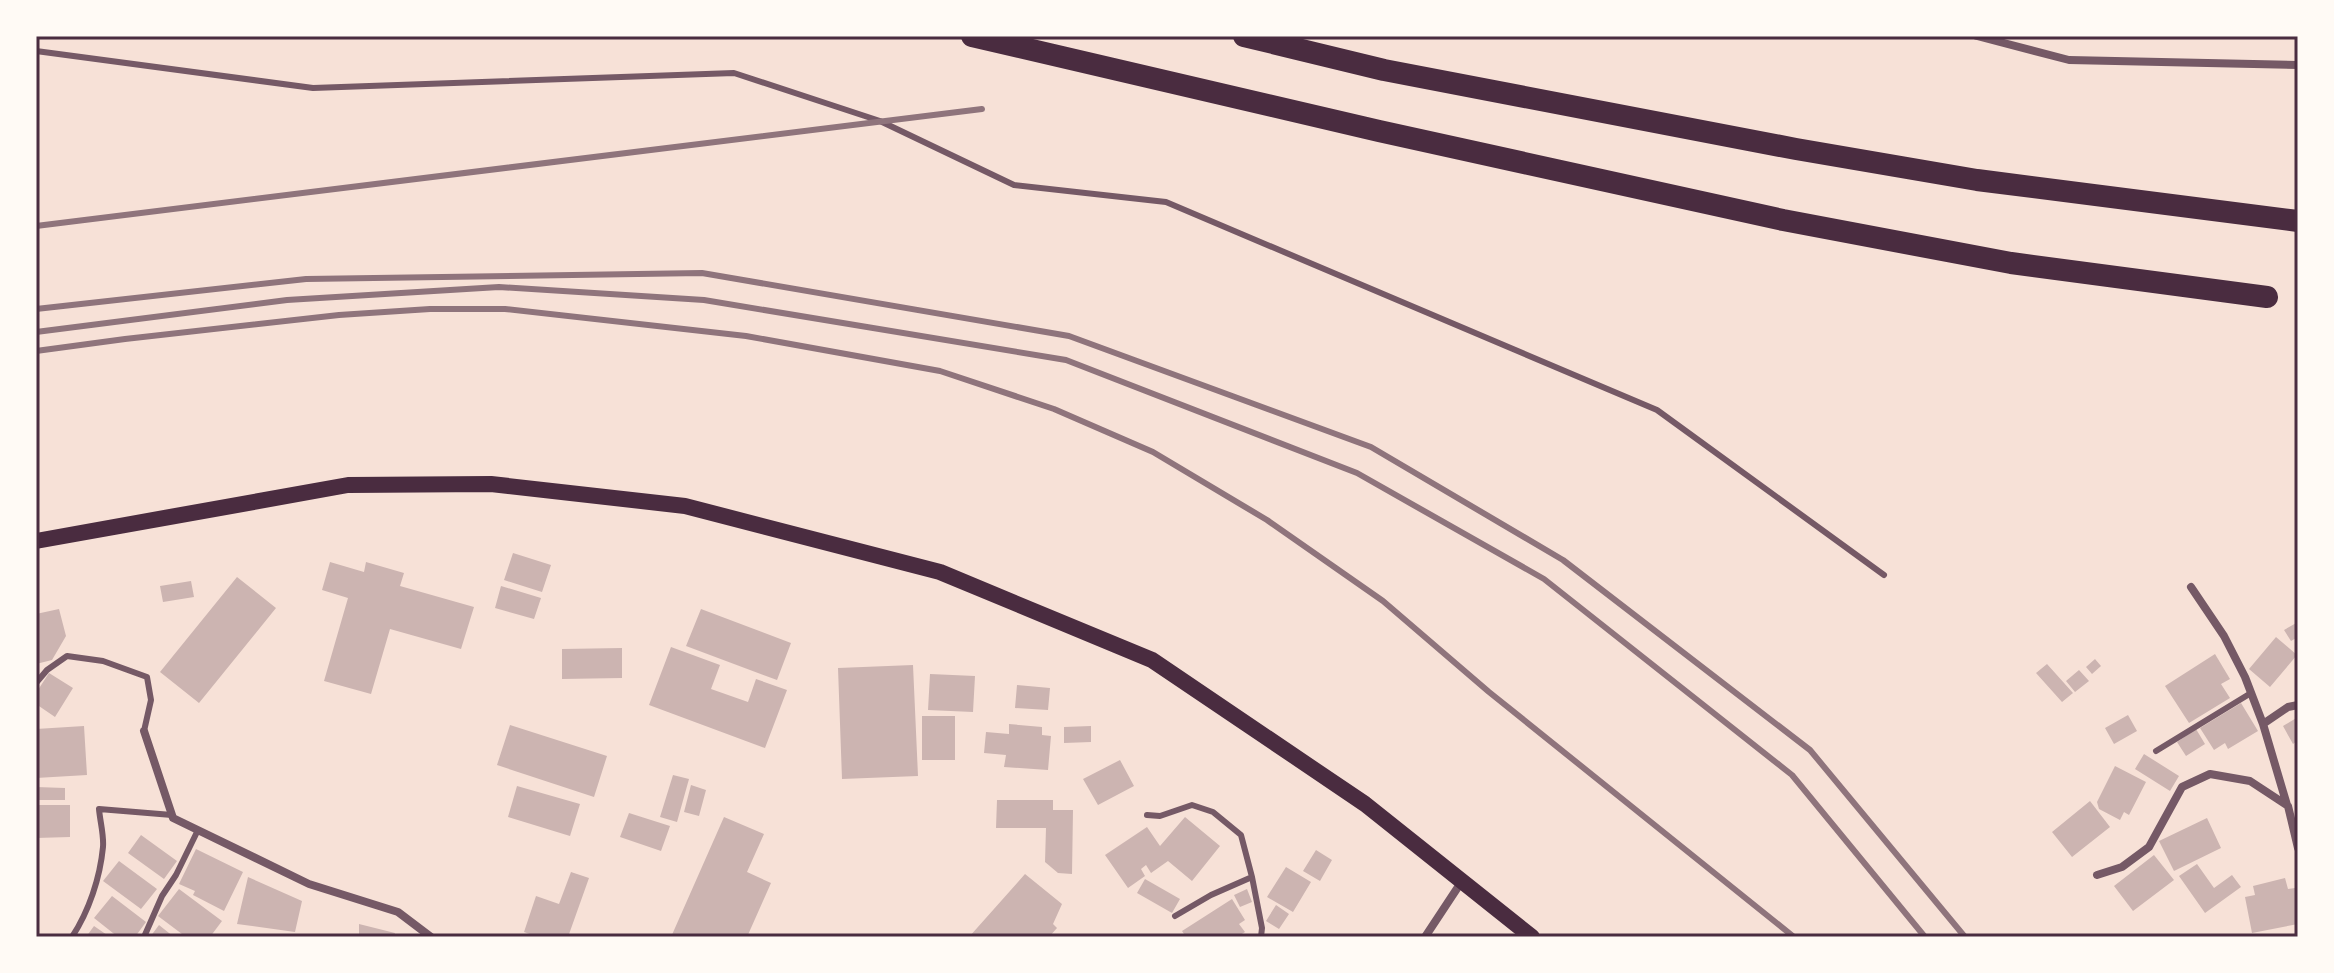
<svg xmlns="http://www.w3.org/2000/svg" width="2334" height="973" font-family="'Times New Roman',serif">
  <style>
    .building { fill: #ccb4b1 }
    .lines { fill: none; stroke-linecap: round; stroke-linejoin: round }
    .service { stroke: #755966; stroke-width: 6 }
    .minor { stroke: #755966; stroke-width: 8 }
    .secondary { stroke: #4a2c40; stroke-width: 16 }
    .trunk { stroke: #4a2c40; stroke-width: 22 }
    .rail { stroke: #8f747c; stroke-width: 6 }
    .neatline { fill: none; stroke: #4a2c40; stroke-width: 3 }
  </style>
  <rect width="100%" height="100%" fill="#f7e1d7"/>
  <!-- building -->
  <path class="building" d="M513 553 551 565 542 592 504 580Z
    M330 562 364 572 366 562 404 573 400 586 474 607 461 649 390 629 371 694 324 681 348 598 322 590Z
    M237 577 276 608 199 703 160 672Z
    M191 581 194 597 163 602 160 586Z
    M501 586 541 598 534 619 495 608Z
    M59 609 66 636 52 660 36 664V614Z
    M701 609 791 643 777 680 686 646Z
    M2298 622V637L2291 641 2284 630Z
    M2276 637 2297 655 2270 687 2249 669Z
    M671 647 720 665 711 689 748 702 756 679 787 690 765 748 649 705Z
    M622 648V678L562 679V649Z
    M2215 654 2230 679 2221 684 2230 698 2189 723 2165 686Z
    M2095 659 2101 666 2092 674 2086 667Z
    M2047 664 2073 693 2062 702 2036 673Z
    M913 665 918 776 842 779 838 668Z
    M2079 670 2089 681 2075 692 2066 681Z
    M49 673 73 688 55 717 36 704V693Z
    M930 674 975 676 973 712 928 710Z
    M1017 685 1050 688 1048 710 1015 708Z
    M2241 703 2258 731 2228 749 2225 743 2214 750 2200 728Z
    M2128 715 2137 731 2114 744 2105 728Z
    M922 716H955V760H922Z
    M2298 717V740L2293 744 2283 726Z
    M1009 724 1042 727V735L1051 736 1048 770 1004 767 1006 755 984 753 986 732 1009 734Z
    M510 725 607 756 594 797 497 765Z
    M84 726 87 775 36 778V729Z
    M1091 726V742L1064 743V727Z
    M2196 729 2205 744 2186 756 2177 742Z
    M2144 754 2179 776 2170 791 2135 769Z
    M1120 760 1134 786 1098 805 1083 779Z
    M2115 766 2146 782 2129 815 2124 812 2120 820 2099 809 2097 802Z
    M673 775 689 779 677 822 660 817Z
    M691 785 706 790 699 816 684 812Z
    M517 786 580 804 570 836 508 817Z
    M36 787 65 788V800H36Z
    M997 800H1053V810H1073L1072 874 1058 873 1045 862 1046 828H996Z
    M2090 801 2110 827 2072 857 2052 832Z
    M36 805H70V837L36 838Z
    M629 813 670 826 661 851 620 837Z
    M724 817 764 834 747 872 771 883 747 937H671Z
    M1185 817 1220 846 1192 881 1168 861 1151 873 1146 865 1141 869 1145 876 1128 888 1105 855 1147 827 1160 846Z
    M2207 818 2221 848 2174 871 2159 841Z
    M141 835 177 861 164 879 128 853Z
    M196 849 243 872 224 911 193 895 195 891 179 884Z
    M1316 850 1332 860 1320 881 1303 871Z
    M2154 855 2174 880 2133 911 2114 886Z
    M119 861 157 889 141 909 103 881Z
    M2197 864 2214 888 2232 875 2241 887 2205 913 2179 876Z
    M1286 867 1311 882 1293 912 1267 897Z
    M571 872 589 878 568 937H538L524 932 536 896 559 904Z
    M1025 874 1062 904 1053 924 1057 928 1049 937H969Z
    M248 877 302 901 295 932 237 924Z
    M2285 878 2288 889 2295 888 2298 902V924L2252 933 2245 897 2255 895 2253 886Z
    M1145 879 1180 899 1172 913 1137 893Z
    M179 889 222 921 210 937H186L158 916Z
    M1247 889 1252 902 1240 907 1234 895Z
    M112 896 146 922 135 937H118L94 918Z
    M1232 899 1245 920 1239 924 1245 932 1237 937H1186L1182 931Z
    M1276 905 1289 914 1279 929 1266 921Z
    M359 924 395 933 394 937H359Z
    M159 925 174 937H150Z
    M94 926 110 937H86Z"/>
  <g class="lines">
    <!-- service -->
    <path class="service" d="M36 51 313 88 734 73 880 121 1014 185 1166 202 1657 410 1884 575
      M36 683 47 670 67 656 103 661 147 677 151 700 144 731
      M2156 751 2251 693
      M1147 815 1160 816 1192 805 1213 812 1241 835 1252 877
      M1175 916 1211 895 1252 877 1262 928 1261 937
      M72 937C89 911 100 878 103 847 104 835 100 821 99 809L172 815
      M144 937 162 896 176 875 198 830"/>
    <!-- minor -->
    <path class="minor" d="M1977 36 2069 60 2298 65
      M2191 587 2224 636 2245 677 2263 724
      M144 731 173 818 309 884 398 912 431 937
      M2287 805 2263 724 2288 707 2298 705
      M2097 875 2122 867 2149 847 2182 787 2210 774 2250 781 2288 806 2298 848
      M1425 937 1462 881"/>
    <!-- secondary -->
    <path class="secondary" d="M36 541 348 485 491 484 685 506 940 572 1152 660 1365 804 1532 937"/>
    <!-- trunk -->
    <path class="trunk" d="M972 36 1379 131 1783 220 2011 263 2267 297
      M1244 36 1384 70 1796 149 1977 180 2298 221"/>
    <!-- rail -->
    <path class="rail" d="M36 226 982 109
      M36 309 306 279 702 273 1069 336 1371 447 1563 560 1810 750 1965 937
      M36 332 287 300 499 287 704 300 1066 360 1357 473 1544 579 1792 775 1925 937
      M36 351 125 339 339 315 430 309H505L746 336 940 371 1054 409 1153 452 1267 520 1383 601 1489 692 1794 937"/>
  </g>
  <!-- border -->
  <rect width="2334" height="973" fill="none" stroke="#fffaf5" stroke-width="76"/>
  <rect x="38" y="38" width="2258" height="897" class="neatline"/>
</svg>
